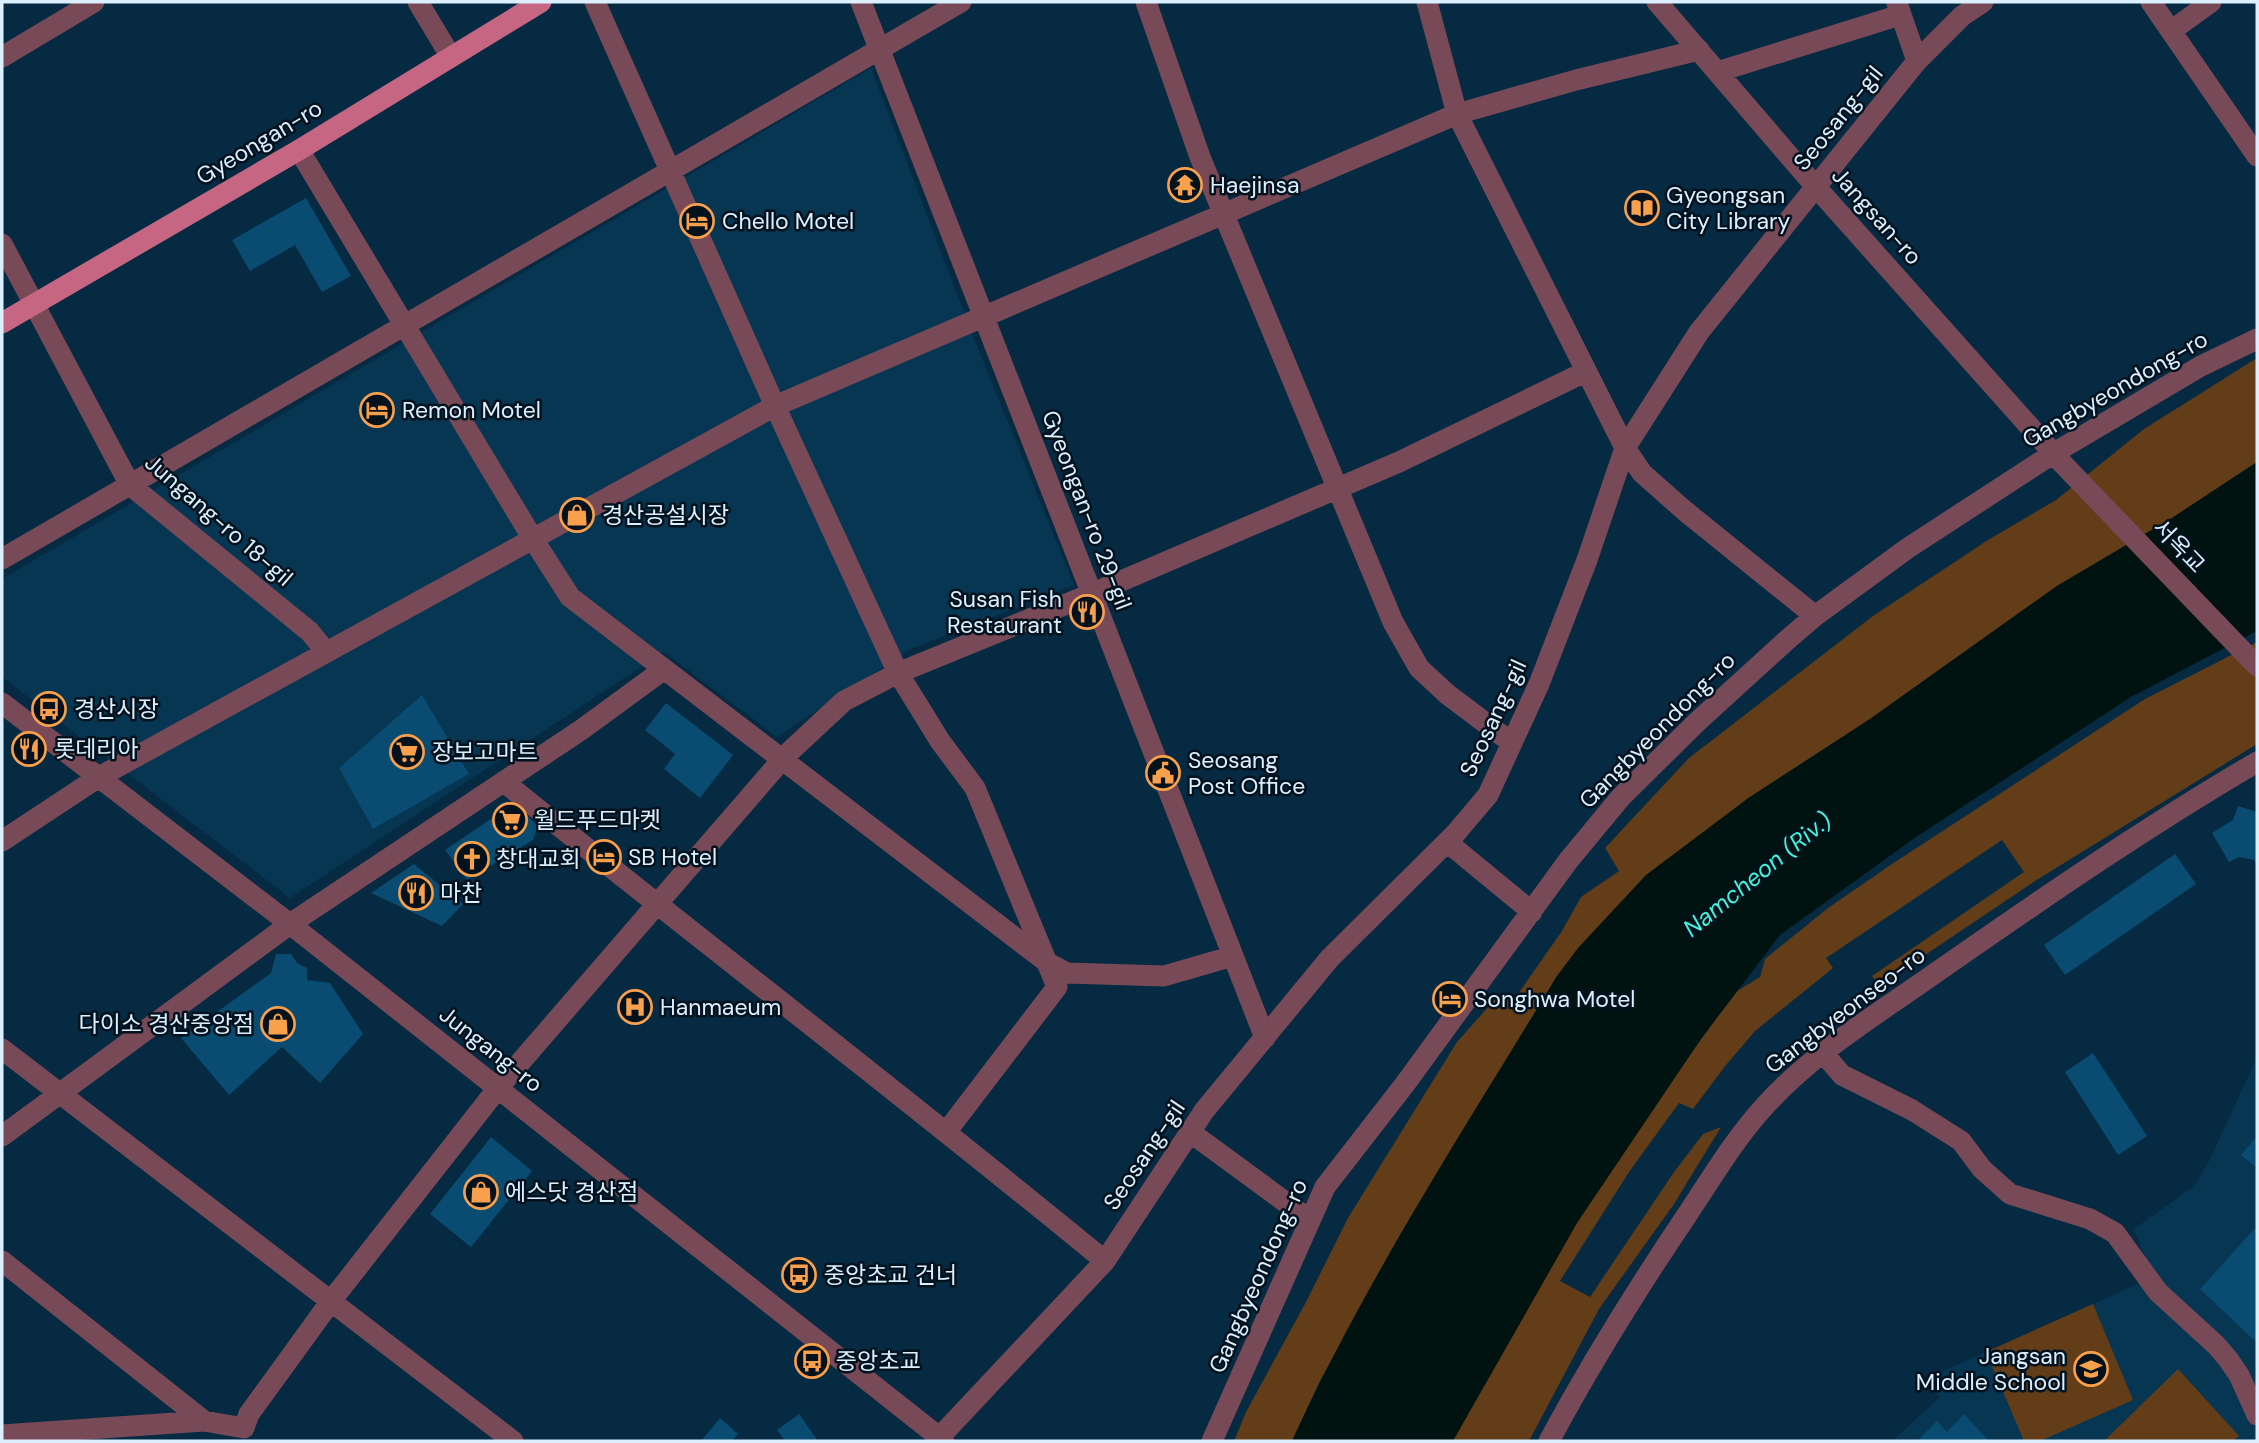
<svg xmlns="http://www.w3.org/2000/svg" width="2259" height="1443" font-family="'DM Sans','Noto Sans KR',sans-serif">
  <style>
    .built { fill: #063652 }
    .green { fill: #623d18 }
    .water { fill: #001310 }
    .building { fill: #094b71 }
    .lines { fill: none; stroke-linecap: round; stroke-linejoin: round }
    .minor { stroke: #784956; stroke-width: 21 }
    .major { stroke: #c66683; stroke-width: 21 }
    .labels { text-anchor: middle; dominant-baseline: central; stroke-width: 5; stroke-linejoin: round; paint-order: stroke }
    .street-label { font-size: 23px; fill: #dbefff; stroke: #04121d }
    .poi-label { font-size: 23px; fill: #dbefff; stroke: #04121d; text-anchor: start }
    .water-label { font-size: 24px; font-style: italic; fill: #43f4dd; stroke: #04121d }
  </style>
  <rect width="100%" height="100%" fill="#052a42"/>
  <!-- built -->
  <path class="built" d="M871 68 975 341 1074 585 911 649 777 737 664 652 290 898 2 677V579Z
    M2257 1057V1441H1892L1940 1397 1923 1380 2149 1279 2155 1285 2134 1229 2194 1186 2210 1159Z"/>
  <!-- green -->
  <path class="green" d="M2257 358V462L2172 518 2057 586 1870 719 1747 799 1557 976 1402 1232 1320 1381 1292 1441H1234L1246 1412 1306 1302 1348 1218 1457 1042 1498 996 1513 1001 1562 931 1581 897 1619 871 1605 848 1689 758 1873 616 1988 540 2056 500 2144 429Z
    M2257 642V744L2035 881 1879 986 1872 976 2024 872 2002 840 1826 958 1833 968 1755 1031 1726 1065 1693 1109 1679 1103 1629 1172 1560 1281 1590 1297 1674 1172 1703 1134 1721 1127 1674 1204 1599 1309 1529 1441H1453C1531 1282 1631 1132 1737 991L1760 977 1765 959 1828 908 1892 864 2145 699Z
    M2093 1304 2133 1400 2040 1441H2024L1986 1352Z
    M2178 1369 2239 1436 2233 1441H2104Z"/>
  <!-- water -->
  <path class="water" d="M2257 462V631L2131 697 1916 837 1780 935 1703 1036 1577 1223 1453 1441H1292C1366 1279 1465 1128 1557 976L1578 948 1646 875 1747 799 1870 719 2057 586 2172 518Z"/>
  <!-- building -->
  <path class="building" d="M306 198 351 276 322 292 295 245 250 271 232 240Z
    M422 695 469 774 373 829 339 768Z
    M666 703 733 755 700 798 664 769 675 754 645 730Z
    M514 803 538 826 533 840 467 880 445 850Z
    M2238 806 2257 812V865L2254 860 2239 857 2229 862 2212 833 2233 820Z
    M2175 854 2196 884 2065 975 2044 945Z
    M414 864 463 904 442 926 371 893Z
    M276 954H291L297 963 307 968V980L330 983 363 1034 320 1083 282 1047 229 1095 181 1038 271 973Z
    M2093 1053 2147 1136 2118 1155 2065 1072Z
    M2257 1136V1168L2241 1155Z
    M491 1137 532 1171 471 1247 430 1214Z
    M2257 1226V1343L2200 1289Z
    M799 1414 818 1441H785L777 1430Z
    M1964 1414 1989 1441H1917L1937 1421 1947 1432Z
    M720 1418 738 1434 732 1441H701Z"/>
  <g class="lines">
    <!-- minor -->
    <path class="minor" d="M418 2 451 57
      M595 2 775 406 898 673 940 741 975 788 1057 987 947 1131
      M861 2 1265 1038
      M1146 2 1200 157 1393 622 1419 668 1447 694 1512 743
      M1427 2 1457 114 1625 448 1642 473 1685 511 1815 616
      M1657 2 1816 187 2062 463 2257 666
      M2151 2 2257 156
      M1897 3 1917 61
      M2171 31 2211 2
      M2 57 94 2
      M1717 72 1900 15
      M299 150 533 539 570 597 1048 963 1067 973 1164 976 1233 956
      M2 244 130 485 310 632 326 652
      M2 559 961 2
      M2 703 290 924 944 1441
      M504 782C704 943 907 1098 1105 1261
      M2 841 99 777 775 406 1457 114 1576 80 1699 50
      M1447 842 1532 912
      M2 1049 513 1441
      M1823 1053 1842 1075 1912 1110 1961 1141 1982 1169 2010 1194 2090 1219 2115 1233 2158 1292 2216 1345 2228 1359 2239 1375 2257 1415
      M1190 1132 1310 1220
      M2 1136 290 924 581 730 663 670
      M2 1261 204 1421
      M2 1435 204 1421 244 1428 249 1414 331 1301 498 1088 786 755 844 701 898 673 1091 594 1399 462 1585 372
      M936 1441 1105 1261 1204 1111 1330 958 1455 834 1488 795 1539 684 1587 560 1625 448 1699 332 1917 61 1962 16 1983 2
      M1212 1441 1325 1187 1405 1084 1568 861 1621 797 1697 722 1787 640 1815 616 1908 548 2054 453 2201 366 2257 339
      M1549 1441C1591 1363 1637 1289 1687 1215 1711 1179 1734 1140 1763 1108 1811 1054 1876 1015 1934 974 2040 900 2146 827 2257 762"/>
    <!-- major -->
    <path class="major" d="M2 323 299 150 541 2"/>
  </g>
  <!-- icons -->
  <defs>
    <g id="temple-ring" transform="scale(1.75)"><circle r="9.5" fill="#04121d" stroke="#f8a04b" stroke-width="1.5"/><path d="M0-6L5-2H3V0L6.5 2.5H4V6H1.5V3h-3V6H-4V2.5H-6.5L-3 0V-2H-5Z" fill="#f8a04b"/></g>
    <g id="library-ring" transform="scale(1.75)"><circle r="9.5" fill="#04121d" stroke="#f8a04b" stroke-width="1.5"/><path d="M-6-4Q-3-5.5-.7-3.5V5Q-3 3-6 4ZM6-4Q3-5.5 .7-3.5V5Q3 3 6 4Z" fill="#f8a04b"/></g>
    <g id="hotel-ring" transform="scale(1.75)"><circle r="9.5" fill="#04121d" stroke="#f8a04b" stroke-width="1.5"/><path d="M-6-4.5h1.5V1H6V5H4.5V3h-9V5H-6ZM-4 0a1.8 1.8 0 1 1 3.6 0ZM.5 0V-2.5h3Q6-2.5 6 0Z" fill="#f8a04b"/></g>
    <g id="shop-ring" transform="scale(1.75)"><circle r="9.5" fill="#04121d" stroke="#f8a04b" stroke-width="1.5"/><path d="M-5-2.5h2.3a2.7 3.5 0 0 1 5.4 0H5L5.5 6h-11ZM-1.5-2.5h3a1.5 2.3 0 0 0-3 0Z" fill="#f8a04b"/></g>
    <g id="restaurant-ring" transform="scale(1.75)"><circle r="9.5" fill="#04121d" stroke="#f8a04b" stroke-width="1.5"/><path d="M-5-6h1v4h1v-4h1v4h1v-4h1v5L-1.5 .5V6h-2V.5L-5-1ZM5-6V6H3V1.5H1.5Q1.5-4 5-6Z" fill="#f8a04b"/></g>
    <g id="bus-ring" transform="scale(1.75)"><circle r="9.5" fill="#04121d" stroke="#f8a04b" stroke-width="1.5"/><path d="M-5-6H5V4H4V6H2V4H-2V6H-4V4H-5ZM-3.5-4V0h7V-4ZM-3.5 1.2v1.5H-2V1.2ZM2 1.2v1.5H3.5V1.2Z" fill="#f8a04b"/></g>
    <g id="supermarket-ring" transform="scale(1.75)"><circle r="9.5" fill="#04121d" stroke="#f8a04b" stroke-width="1.5"/><path d="M-6-5.5h2.5l.6 2H6L4.5 2H-2.5L-4.4-4H-6ZM-1.5 3.2a1.3 1.3 0 1 0 .1 0ZM3 3.2a1.3 1.3 0 1 0 .1 0Z" fill="#f8a04b"/></g>
    <g id="civic-ring" transform="scale(1.75)"><circle r="9.5" fill="#04121d" stroke="#f8a04b" stroke-width="1.5"/><path d="M-.6-6.5H3V-4.5H.6V-3L4-1V1h2V6H-6V1h2V-1L-.6-3ZM-1.2 2.5V6h2.4V2.5Z" fill="#f8a04b"/></g>
    <g id="church-ring" transform="scale(1.75)"><circle r="9.5" fill="#04121d" stroke="#f8a04b" stroke-width="1.5"/><path d="M-1.2-6h2.4v3.5h3.3v2.4h-3.3V6h-2.4V-.1h-3.3v-2.4h3.3Z" fill="#f8a04b"/></g>
    <g id="hospital-ring" transform="scale(1.75)"><circle r="9.5" fill="#04121d" stroke="#f8a04b" stroke-width="1.5"/><path d="M-5-5h3v3.5h4V-5h3V5h-3V1.5h-4V5h-3Z" fill="#f8a04b"/></g>
    <g id="school-ring" transform="scale(1.75)"><circle r="9.5" fill="#04121d" stroke="#f8a04b" stroke-width="1.5"/><path d="M0-5L7-2L0 1L-7-2ZM-4 1L0 2.5L4 1V4Q0 6-4 4Z" fill="#f8a04b"/></g>
  </defs>
  <g fill-rule="evenodd">
    <use href="#temple-ring" x="1185" y="185"/>
    <use href="#library-ring" x="1642" y="208"/>
    <use href="#hotel-ring" x="697" y="221"/>
    <use href="#hotel-ring" x="377" y="410"/>
    <use href="#shop-ring" x="577" y="515"/>
    <use href="#restaurant-ring" x="1087" y="612"/>
    <use href="#bus-ring" x="49" y="709"/>
    <use href="#restaurant-ring" x="29" y="749"/>
    <use href="#supermarket-ring" x="407" y="752"/>
    <use href="#civic-ring" x="1163" y="773"/>
    <use href="#supermarket-ring" x="510" y="820"/>
    <use href="#hotel-ring" x="604" y="857"/>
    <use href="#church-ring" x="472" y="859"/>
    <use href="#restaurant-ring" x="416" y="893"/>
    <use href="#hotel-ring" x="1450" y="999"/>
    <use href="#hospital-ring" x="635" y="1007"/>
    <use href="#shop-ring" x="278" y="1024"/>
    <use href="#shop-ring" x="481" y="1192"/>
    <use href="#bus-ring" x="799" y="1275"/>
    <use href="#bus-ring" x="812" y="1361"/>
    <use href="#school-ring" x="2091" y="1369"/>
  </g>
  <g class="labels">
    <!-- street labels -->
    <g class="street-label">
      <text transform="translate(1838 118) rotate(-51)">Seosang-gil</text>
      <text transform="translate(259 142) rotate(-31)">Gyeongan-ro</text>
      <text transform="translate(1877 216) rotate(48)">Jangsan-ro</text>
      <text transform="translate(2115 389) rotate(-30)">Gangbyeondong-ro</text>
      <text transform="translate(1087 510) rotate(69)">Gyeongan-ro 29-gil</text>
      <text transform="translate(219 520) rotate(41)">Jungang-ro 18-gil</text>
      <text transform="translate(2179 546) rotate(46)">서옥교</text>
      <text transform="translate(1493 718) rotate(-65)">Seosang-gil</text>
      <text transform="translate(1657 730) rotate(-45)">Gangbyeondong-ro</text>
      <text transform="translate(1845 1010) rotate(-37)">Gangbyeonseo-ro</text>
      <text transform="translate(491 1049) rotate(38)">Jungang-ro</text>
      <text transform="translate(1144 1155) rotate(-56)">Seosang-gil</text>
      <text transform="translate(1258 1276) rotate(-66)">Gangbyeondong-ro</text>
    </g>
    <!-- poi labels -->
    <g class="poi-label">
      <text x="1210" y="185">Haejinsa</text>
      <text x="1666" y="195">Gyeongsan<tspan x="1666" dy="26">City Library</tspan></text>
      <text x="722" y="221">Chello Motel</text>
      <text x="402" y="410">Remon Motel</text>
      <text x="602" y="515">경산공설시장</text>
      <text x="1062" y="599" text-anchor="end">Susan Fish<tspan x="1062" dy="26">Restaurant</tspan></text>
      <text x="74" y="709">경산시장</text>
      <text x="54" y="749">롯데리아</text>
      <text x="432" y="752">장보고마트</text>
      <text x="1188" y="760">Seosang<tspan x="1188" dy="26">Post Office</tspan></text>
      <text x="534" y="820">월드푸드마켓</text>
      <text x="628" y="857">SB Hotel</text>
      <text x="496" y="859">창대교회</text>
      <text x="440" y="893">마찬</text>
      <text x="1474" y="999">Songhwa Motel</text>
      <text x="660" y="1007">Hanmaeum</text>
      <text x="254" y="1024" text-anchor="end">다이소 경산중앙점</text>
      <text x="505" y="1192">에스닷 경산점</text>
      <text x="824" y="1275">중앙초교 건너</text>
      <text x="2066" y="1356" text-anchor="end">Jangsan<tspan x="2066" dy="26">Middle School</tspan></text>
      <text x="836" y="1361">중앙초교</text>
    </g>
    <!-- water labels -->
    <g class="water-label">
      <text transform="translate(1757 874) rotate(-39)">Namcheon (Riv.)</text>
    </g>
  </g>
  <!-- border -->
  <rect width="2259" height="1443" fill="none" stroke="#dbefff" stroke-width="7"/>
</svg>
